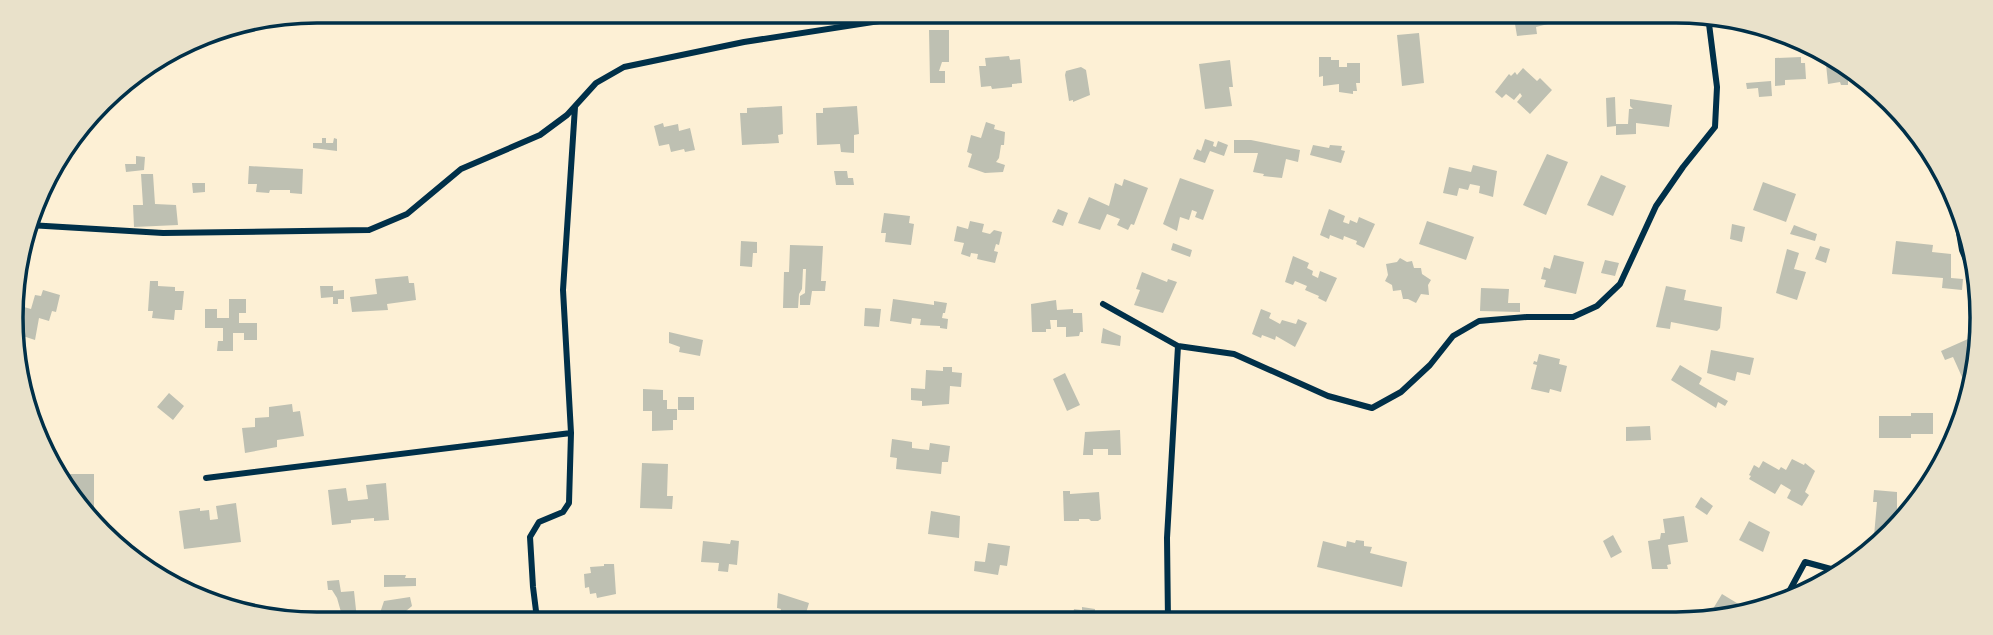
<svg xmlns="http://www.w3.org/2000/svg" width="1993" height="635" font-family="'PT Sans',sans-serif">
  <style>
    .building { fill: #bec0b2 }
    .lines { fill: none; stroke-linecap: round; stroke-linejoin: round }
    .minor { stroke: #003049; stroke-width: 6 }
    .rim { fill: none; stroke: #003049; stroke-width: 3.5 }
  </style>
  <rect width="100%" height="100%" fill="#fdf0d5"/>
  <!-- building -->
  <path class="building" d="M1519 16H1559L1560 21 1536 27 1537 34 1517 36 1515 24H1520Z
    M929 30H949V62H942L939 71H945V83H930Z
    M1419 33 1424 83 1402 86 1397 35Z
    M1825 54 1846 62 1853 69 1854 80H1848V85H1841L1840 82 1828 84Z
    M1009 56 1010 60 1020 59 1022 83 1012 84V87L992 89 991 86 981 87 979 66H986L985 58Z
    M1319 57H1331V60H1339V67H1347V63H1360V83H1356L1357 91H1353V94L1339 92V84L1323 86V76L1319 77Z
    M1801 57V63H1805L1806 79 1785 80V85L1775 86V58Z
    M1230 60 1233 87H1229L1232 106 1205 109 1199 64Z
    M1081 67 1086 70 1090 95 1073 102V100L1069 101 1065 75 1066 71Z
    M1523 68 1537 81 1540 78 1552 90 1530 114 1517 102 1522 96 1520 93 1514 100 1506 94 1502 98 1495 92 1509 74 1511 76 1515 72 1517 75Z
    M1771 81 1772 96 1759 97 1758 88 1747 89 1746 83Z
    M1615 97 1616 124H1628L1629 109H1633L1630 106V99L1672 105 1669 127 1636 123V134L1616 135V126L1607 127 1606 98Z
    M782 106 783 134 778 135 779 143 742 145 740 113H747V108Z
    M857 106 859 134 854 135V153L841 152 840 144 817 145 816 113H823V108Z
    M986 122 995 125 994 129 1005 132 1004 145H1001L999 158 996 162 1005 165 1003 172 985 173 968 167 972 154 967 152 971 135 981 138Z
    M663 123 664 127 678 124 679 131 690 128 695 150 685 152 684 149 671 152 669 144 659 146 654 126Z
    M322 138H326V143H333L334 138 337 139V151L313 148V143H322Z
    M1205 139 1214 142 1213 146 1216 147 1218 141 1228 145 1224 156 1210 151 1205 163 1193 159 1197 149 1201 151Z
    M1234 140H1251L1300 150 1298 162 1286 159 1282 178 1263 176 1264 174 1253 172 1258 153H1234Z
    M1313 145 1329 148 1330 145 1342 146 1341 150 1345 151 1341 163 1310 155Z
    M1547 154 1568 162 1546 215 1523 205Z
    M136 156 145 157 144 170 126 172 125 164H136Z
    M1473 165 1497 171 1493 197 1479 193 1480 186 1470 184 1468 190 1459 188 1457 196 1443 193 1449 167 1471 172Z
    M249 166 303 169 302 194 290 193V190H270L269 193 256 192 257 184H248Z
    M834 171H847L848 178H853L854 185H836Z
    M141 174H153L155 204 176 205 178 225 134 227 133 205H143Z
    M1601 175 1626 186 1613 216 1587 205Z
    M1180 178 1214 190 1203 220 1195 217 1197 212 1192 210 1189 220 1180 217 1177 231 1163 224Z
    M1124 179 1148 188 1134 225 1131 224 1128 230 1117 225 1120 219 1107 214 1100 230 1078 223 1089 197 1109 206 1115 183 1122 186Z
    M1763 182 1796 194 1786 222 1753 210Z
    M192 183H205V192L193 193Z
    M1058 209 1068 213 1063 226 1052 222Z
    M1329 209 1345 216 1343 222 1349 224 1350 220 1357 223 1359 217 1375 224 1364 248 1356 244 1357 241 1344 236 1343 240 1330 235 1329 239 1320 235Z
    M884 213 910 216 909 223 914 224 911 245 885 242 886 233H881Z
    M970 221 984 224 982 232 990 234 994 230 1002 232 999 245 996 244 994 251 998 252 995 263 977 259 978 254 971 253 970 257 961 254 964 243 954 241 957 226 968 229Z
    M1427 221 1474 237 1466 260 1419 244Z
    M1732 224 1745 227 1742 242 1730 239Z
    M1794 225 1817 234 1815 241 1790 234Z
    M741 241 757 242V253H753L752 267 740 266Z
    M1896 241 1933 245 1932 252 1951 254V278L1963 279 1962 290 1942 288 1943 278 1892 274Z
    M1173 243 1192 250 1190 257 1171 250Z
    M790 245 823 246 821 281H826L825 291H812L810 305H800V296L805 293 806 269H803L802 289 799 294 798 308H783L784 272H789Z
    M1820 246 1830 249 1826 263 1815 259Z
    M1787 249 1799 253 1794 269 1806 272 1797 300 1776 293Z
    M1554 255 1584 262 1576 294 1544 287 1546 280 1541 279 1544 267 1550 269Z
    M1293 256 1309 263 1307 268 1313 271 1312 275 1318 278 1320 271 1337 278 1326 302 1318 298 1319 296 1305 290 1307 286 1295 281 1293 285 1285 282Z
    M1400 258 1407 262 1412 261 1414 268H1421L1422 274 1431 280 1428 285 1429 295 1421 294 1416 303 1408 299H1403L1401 290 1393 291 1392 285 1385 281 1388 275 1386 264 1397 262Z
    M1605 260 1619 263 1615 276 1601 273Z
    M1142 272 1167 282 1168 279 1177 282 1163 313 1134 305 1140 290 1136 289Z
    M408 276 409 283H414L416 300 387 304 388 310 352 312 350 297 377 294 375 279Z
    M150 281H158V286L175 287V291H184L182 310H175L174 320 152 318 153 311H148Z
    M320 286H333V291L344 290V299H338V304H333V297L321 298Z
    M1666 286 1686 290 1684 300 1722 307 1720 328 1717 331 1671 322 1670 329 1656 327Z
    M1481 288 1509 289 1508 303H1520V312L1480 311Z
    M43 290 60 295 56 312 52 311 49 321 39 318 35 340 17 334V305L31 309 35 295 41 296Z
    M229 299H246V313H239V323H257V340H244V333H233V351H217L218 341H223V328H205V309H217V318H229Z
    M893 299 934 305V301L947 303 945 313H943L942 318 948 319 947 329 940 328V326L920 325 921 319 912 318 911 324 890 321Z
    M1056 300 1057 310 1073 309V313H1082L1083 332H1080L1079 336 1066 337V327H1057V320H1050L1051 329H1046V332H1032L1031 304Z
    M865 308 881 309 879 327 864 326Z
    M1261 309 1271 313 1269 318 1280 324 1282 320 1296 324 1298 319 1307 323 1295 347 1276 336 1275 340 1262 335 1261 338 1252 334Z
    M1103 328 1121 336 1120 346 1101 343Z
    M669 332 703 340 700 356 679 352 680 347 669 343Z
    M1968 339 1977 359V371L1962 377 1953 357 1945 360 1941 351Z
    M1711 350 1754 358 1750 375 1737 372 1735 381 1707 373Z
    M1539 354 1560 359 1559 364 1567 366 1561 392 1550 389 1549 393 1531 389 1537 365 1533 364 1534 361 1537 362Z
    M1680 365 1702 378 1699 384 1728 401 1725 406 1718 402 1716 408 1671 380Z
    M943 367H952V372L962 373 961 387 950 386 949 404 922 406V401L911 400V388L925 389 926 370 943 371Z
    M1065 373 1080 405 1067 411 1053 379Z
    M643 389 663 390V400H667V409H677V420H673V430L652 431V411H643Z
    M169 393 184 406 173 420 157 407Z
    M678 397H694V410H678Z
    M292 404 293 412 300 411 304 436 277 440V447L245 453 242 428 255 427V418L269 417V407Z
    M1911 413H1933V434H1911V438H1879V416H1911Z
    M1650 426 1651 440 1626 441V427Z
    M1120 430 1121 455H1108V449H1093V455H1083L1085 432Z
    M892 439 912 442V448L929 450 930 443 950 446 948 462H942L941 474 896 469 897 458 890 457Z
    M1792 459 1804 465 1805 463 1815 471 1805 492 1809 495 1802 506 1787 498 1791 490 1781 484 1775 494 1749 479 1751 476 1749 475 1754 465 1759 468 1763 461 1779 470 1781 467 1786 470Z
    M642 463 668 464 667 496H673L672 509 640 508Z
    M69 474H94V507L74 504 67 490Z
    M386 483 389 520 374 521V518L351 520V523L332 525 328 490 346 488 348 501 368 499 366 485Z
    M1874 490 1897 492V526L1886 539 1874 536 1877 502H1873Z
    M1063 491H1070V494L1099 492 1101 519 1098 521H1091L1089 519H1079V521H1064Z
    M1701 497 1713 506 1707 515 1695 507Z
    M236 503 241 542 184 549 179 511 200 508V511L209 510 210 520 218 519 216 506Z
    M931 511 960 516 959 538 928 534Z
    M1684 516 1688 542 1668 545 1671 564 1667 565 1668 569H1652L1648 541 1660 539 1661 533H1665L1663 519Z
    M1749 521 1770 532 1763 552 1739 540Z
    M1613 535 1622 552 1611 558 1603 541Z
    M731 540 739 541 737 565 729 564 728 572 718 571 719 563 701 562 703 541 730 544Z
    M1356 540 1364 541V546L1372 547 1370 553 1407 562 1402 587 1317 567 1323 541 1346 547 1347 541 1355 543Z
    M988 543 1010 546 1007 566 1000 565 998 575 974 571 975 561 985 562Z
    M604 564H614L616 594 597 598 596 593 590 594 589 587 585 588 584 574 591 573 590 567 604 566Z
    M384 575H406L405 578H416V586L384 587Z
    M339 580 341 592 354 591 357 619H343L337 598 332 590H328L327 581Z
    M778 593 809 603 804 620H778L781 609 777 608Z
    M1722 594 1745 608 1741 614 1710 622 1712 619 1708 617Z
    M410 597 412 606 406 611V619H385L379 616 384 601Z
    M1082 607 1095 609 1094 620H1072L1074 609 1082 610Z"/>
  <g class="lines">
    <!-- minor -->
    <path class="minor" d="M1954 204 1962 250 1977 287
      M29 225 163 233 369 230 407 214 461 169 540 135 567 115 596 83 624 67 744 42 931 13
      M1103 304 1178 346 1234 354 1328 396 1372 408 1401 392 1430 365 1453 336 1479 321 1527 317H1573L1597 306 1620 284 1656 206 1683 167 1715 127 1717 87 1708 16
      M206 478 571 433
      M1784 601 1805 562 1842 572
      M537 619 533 587 530 537 539 522 563 512 569 503 571 433 563 290 575 107
      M1168 621 1167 538 1178 346"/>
  </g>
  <!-- crop -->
  <path d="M0 0H1993V635H0ZM317 23H1676A294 294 0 0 1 1970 317V318A294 294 0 0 1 1676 612H317A294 294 0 0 1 23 318V317A294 294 0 0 1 317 23Z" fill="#e9e1ca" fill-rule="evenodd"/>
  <path class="rim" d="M317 23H1676A294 294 0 0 1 1970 317V318A294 294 0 0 1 1676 612H317A294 294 0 0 1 23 318V317A294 294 0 0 1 317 23Z"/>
</svg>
